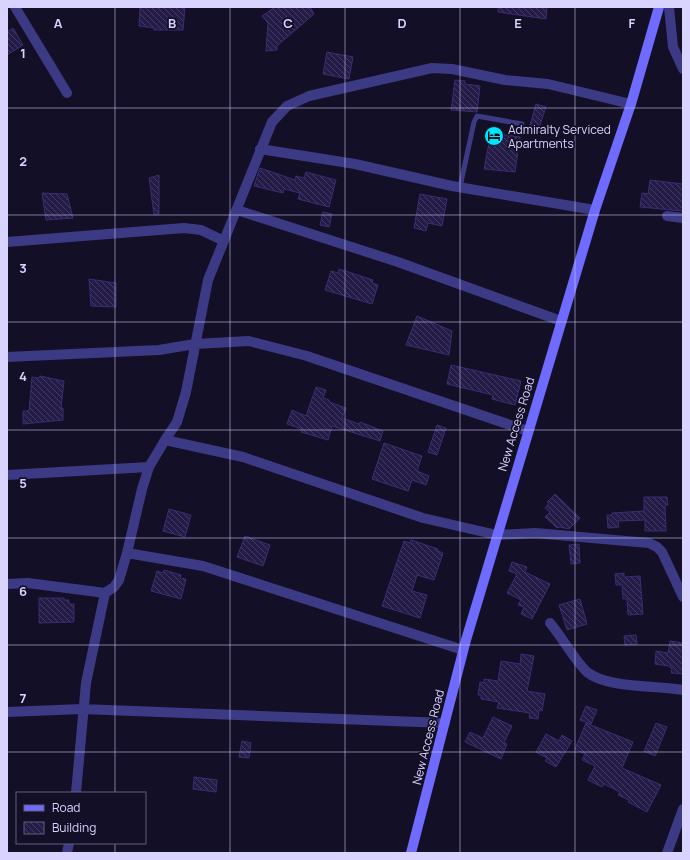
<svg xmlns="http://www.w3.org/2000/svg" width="690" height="860" font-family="Manrope,sans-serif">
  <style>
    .building { fill: url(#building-back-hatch); stroke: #3b2d73 }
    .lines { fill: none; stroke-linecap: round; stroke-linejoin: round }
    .lane { stroke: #3d3a85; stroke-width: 5 }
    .street { stroke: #3d3a85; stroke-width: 10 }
    .secondary { stroke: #6f6bff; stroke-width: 10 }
    .grid { fill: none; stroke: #d9d4ff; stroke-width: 1; stroke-opacity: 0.55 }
    .labels { text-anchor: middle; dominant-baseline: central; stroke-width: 3.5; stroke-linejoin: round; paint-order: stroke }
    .poi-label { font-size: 12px; fill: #d9d4ff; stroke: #130f26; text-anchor: start }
    .street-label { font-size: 12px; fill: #d9d4ff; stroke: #130f26 }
    .grid-label { font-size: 13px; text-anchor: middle; font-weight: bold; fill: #d9d4ff; stroke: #130f26; stroke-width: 3.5; stroke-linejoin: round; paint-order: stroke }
  </style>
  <defs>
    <pattern id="building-back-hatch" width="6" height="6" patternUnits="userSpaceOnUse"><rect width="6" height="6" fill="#241b47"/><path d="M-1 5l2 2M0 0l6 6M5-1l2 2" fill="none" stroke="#433b63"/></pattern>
  </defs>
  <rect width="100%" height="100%" fill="#130f26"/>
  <!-- building -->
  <path class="building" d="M140 7H185L183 30H154V28L139 26Z
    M275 7H310L314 14 277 46V50L266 51 268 23 262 16Z
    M498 7H547L546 19 498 12Z
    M13 28 23 45 7 55V32Z
    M327 52 353 57 349 79 323 74Z
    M455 80 465 81V84L480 86 477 112 451 110Z
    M536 104 546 107 539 128 530 125Z
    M491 133 520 137 515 172 484 169Z
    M260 168 295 180 296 176 304 178 306 172 336 180 329 207 298 199 300 193 284 189 283 193 254 186Z
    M159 175V214H154L149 178Z
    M650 180 683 184V211L640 207 642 193 648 194Z
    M42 193 67 194 73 218 46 220Z
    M420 194 447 199 442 226 428 223 426 231 414 228Z
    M323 212 332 214 329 227 320 225Z
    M339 269 373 280 372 283 378 285 372 304 325 290 331 271 338 273Z
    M89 279 116 283V307L91 306Z
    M417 316 452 331 449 355 406 345Z
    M451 365 521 381 515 405 492 399 493 395 447 384Z
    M40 376 64 381 61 408H63V420L23 424V411H29L32 377 39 378Z
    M316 387 326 390 323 398 329 400V402L346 408 342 418 359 424 360 422 383 431 380 441 332 426 328 440 301 432 302 429 287 424 292 410 306 416Z
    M437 425 446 428 437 455 428 452Z
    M384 443 422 456 417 471 429 476 426 485 412 480 408 491 372 479Z
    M555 494 580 518 569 529 560 527 557 528 545 517 550 512 545 508 549 503 547 502Z
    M644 497H667L668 505H665L666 531H645V520L618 521 619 527 608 528 607 515H612V513L644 511Z
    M169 509 191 515 185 537 163 531Z
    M245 536 270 545 263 566 237 557Z
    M411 540 438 549V551L443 553 434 580 417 575 412 591 427 595 420 618 382 606 404 541 410 543Z
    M579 544 580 563 571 564 569 545Z
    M512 562 527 567 525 572 550 584 532 619 521 614 524 607 518 605 521 600 507 593 517 574 509 571Z
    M164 570 181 575 180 578 186 579 181 599 151 591 157 571 163 573Z
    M624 573V577L640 576 643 614 628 615 627 599H623L622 585H616L615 574Z
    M39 598H64V600H69V604H74V622L39 623Z
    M580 599 587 624 567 630 559 605Z
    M636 635 637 644 625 645 624 636Z
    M670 641 683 643V674L671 673 672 668 669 667V666L655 664 656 651 668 653Z
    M521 654 534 656 527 691 545 694 542 711 539 710 538 719 529 718 530 713 497 708 499 702 481 699V695H478L480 682 484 683V679L498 681 501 661 520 664Z
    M586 706 597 710 591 724 580 720Z
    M493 717 512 726 504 743 507 744 501 759 465 742 470 732 483 738Z
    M586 723 633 742 622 768 661 785 647 812 628 802 629 800 618 795 620 792 604 784 602 787 588 780 595 766 582 760 585 754 575 749Z
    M656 723 667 727 655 756 644 751Z
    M546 734 559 741 562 735 572 741 556 767 545 761 547 758 536 752Z
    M242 741 251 743 249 758 239 757Z
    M194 777 217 780 216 792 193 789Z"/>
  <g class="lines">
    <!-- lane -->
    <path class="lane" d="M460 187 474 122 477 116 522 124"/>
    <!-- street -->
    <path class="street" d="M15 7 67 93
      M669 7 673 47 683 69
      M631 104 548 84 505 80 452 69 432 68 309 96 287 106 272 122 208 280 186 392 177 422 165 440 243 457 423 518 497 535 535 533 649 543 657 547 662 552 683 597
      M260 149 355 164 452 186 595 210
      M237 210 398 262 561 321
      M667 216 683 218
      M7 242 184 228 201 230 224 241
      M7 357 159 350 195 344 249 341 307 356 528 431
      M7 475 149 467
      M127 553 203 566 463 650
      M7 584 28 583 105 593 114 587 119 580 127 553 142 489 149 467 165 440
      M550 623C562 637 575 661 587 672 608 689 657 685 683 690
      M7 712 82 709 445 723
      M76 793 86 683 105 593
      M67 853 69 843
      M667 853 683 809"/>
    <!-- secondary -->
    <path class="secondary" d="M411 853 466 640 595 210 631 104 659 7"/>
  </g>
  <!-- grid -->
  <path class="grid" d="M115 7V793M230 7V853M345 7V853M460 7V853M575 7V853M7 108H683M7 215H683M7 322H683M7 430H683M7 538H683M7 645H683M7 752H683M115 843V853"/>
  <!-- icons -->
  <defs>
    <g id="hotel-disc" transform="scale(1)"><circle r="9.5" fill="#00e5ff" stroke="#130f26"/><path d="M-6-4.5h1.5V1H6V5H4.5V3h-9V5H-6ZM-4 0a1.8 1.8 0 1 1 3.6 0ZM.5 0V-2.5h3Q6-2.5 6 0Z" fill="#111"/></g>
  </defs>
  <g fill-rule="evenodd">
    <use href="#hotel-disc" x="494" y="136"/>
  </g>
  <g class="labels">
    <!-- poi labels -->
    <g class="poi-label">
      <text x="508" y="129">Admiralty Serviced<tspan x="508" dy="14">Apartments</tspan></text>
    </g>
    <!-- street labels -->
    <g class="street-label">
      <text transform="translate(516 424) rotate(-73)">New Access Road</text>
      <text transform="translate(428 737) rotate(-76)">New Access Road</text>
    </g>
  </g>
  <g class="grid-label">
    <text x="58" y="28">A</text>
    <text x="172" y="28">B</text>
    <text x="288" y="28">C</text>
    <text x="402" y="28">D</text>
    <text x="518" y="28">E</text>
    <text x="632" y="28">F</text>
    <text x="23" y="58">1</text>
    <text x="23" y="166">2</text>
    <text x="23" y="273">3</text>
    <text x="23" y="381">4</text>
    <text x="23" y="488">5</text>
    <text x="23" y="596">6</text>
    <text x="23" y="703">7</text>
  </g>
  <!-- border -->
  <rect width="690" height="860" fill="none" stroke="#d9d4ff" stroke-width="16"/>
  <!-- legend -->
  <rect x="16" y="792" width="130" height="52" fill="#130f26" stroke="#625e7d"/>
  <rect x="24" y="805" width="20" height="6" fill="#6f6bff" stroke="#625e7d"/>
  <text x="52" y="812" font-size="12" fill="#d9d4ff">Road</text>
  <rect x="24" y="822" width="20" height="12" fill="url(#building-back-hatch)" stroke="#625e7d"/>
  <text x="52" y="832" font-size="12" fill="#d9d4ff">Building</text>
</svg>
